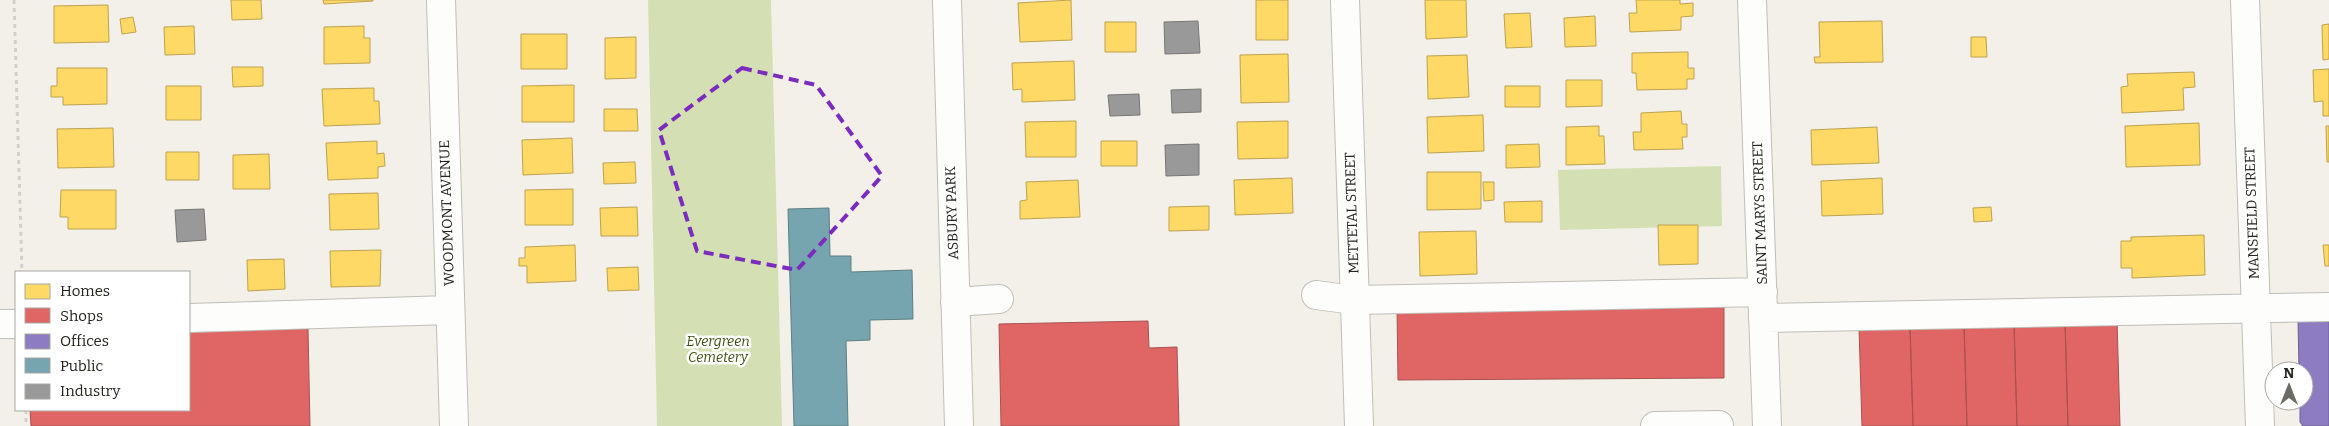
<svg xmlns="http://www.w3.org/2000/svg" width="2329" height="426" font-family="Bitter,serif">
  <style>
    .green { fill: #d4e0b3 }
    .homes { fill: #ffd966; stroke: #bda250 }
    .shops { fill: #e06666; stroke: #a85250 }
    .offices { fill: #8e7cc3; stroke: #6e6191 }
    .public { fill: #76a5af; stroke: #5d7e83 }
    .industry { fill: #999; stroke: #767674 }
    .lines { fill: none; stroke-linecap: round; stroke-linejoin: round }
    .minor-casing { stroke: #bfbeb8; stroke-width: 30 }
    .path { stroke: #d0d0ce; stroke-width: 3; stroke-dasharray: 4 4; stroke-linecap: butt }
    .minor { stroke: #fdfdfc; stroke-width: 28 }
    .marked { fill: none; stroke: #7b2cbf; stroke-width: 4; stroke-dasharray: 10 6; stroke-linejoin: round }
    .labels { text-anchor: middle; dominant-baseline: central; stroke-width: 5; stroke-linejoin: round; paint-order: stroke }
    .street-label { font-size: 14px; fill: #24231d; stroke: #fff }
    .park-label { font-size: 14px; font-style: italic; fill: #3e4d12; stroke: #fff }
  </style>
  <rect width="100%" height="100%" fill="#f2f0e8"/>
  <!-- green -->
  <path class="green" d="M648 0H771L782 426H657Z
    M1721 166 1722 226 1560 230 1558 170Z"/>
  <!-- homes -->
  <path class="homes" d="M231 0H261L262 19 232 20Z
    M323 0H373V1L324 4Z
    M1071 0 1072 40 1020 42 1018 3Z
    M1256 0H1288V40H1256Z
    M1425 0H1466L1467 37 1426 39Z
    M1636 0H1680V4L1693 3V16L1681 17V30L1630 32 1629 13H1637Z
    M108 5 109 42 54 43V6Z
    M1530 13 1532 47 1506 48 1504 14Z
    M1595 16 1596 46 1565 47 1564 18Z
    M133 17 136 32 122 34 120 19Z
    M1882 21 1883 62 1815 63 1814 57H1820L1819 22Z
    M1105 22H1136V52H1105Z
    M2329 24V59L2323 60 2322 25Z
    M194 26 195 54 165 55 164 27Z
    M364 26V38H370V63L324 64V27Z
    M521 34H567V69H521Z
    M636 37V78L605 79V38Z
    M1971 37H1986L1987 57H1971Z
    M1688 52V68H1694V79H1687V89L1637 90 1636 73H1632V53Z
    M1288 54 1289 102 1241 103 1240 55Z
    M1467 55 1469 97 1428 99 1427 56Z
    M1074 61 1075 100 1022 102V89L1013 90 1012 63Z
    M232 67H263V86L233 87Z
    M57 68H107V104L63 105V97H51V86H57Z
    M2329 69V116H2323V101L2314 102 2313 70Z
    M2194 72 2195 87 2183 88 2184 110 2122 113 2121 87 2128 86 2127 74Z
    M1566 80H1602V106L1566 107Z
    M574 85V122H522V86Z
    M166 86H201V120H166Z
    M1505 86H1540V107H1505Z
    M374 88V101H379L380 124 324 126 322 89Z
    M604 109H637L638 131H604Z
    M1681 111 1682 124H1687V137H1682L1683 149 1634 150 1633 132H1641V113Z
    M1483 115 1484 151 1428 153 1427 117Z
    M1076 121V157H1026L1025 122Z
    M1288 121V158L1238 159 1237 122Z
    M2199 123 2200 165 2126 167 2125 126Z
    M1599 126V136H1604L1605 164 1566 165V127Z
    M2326 126H2329V162H2327Z
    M1877 127 1879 163 1812 165 1811 130Z
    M113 128 114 167 58 168 57 129Z
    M572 138 573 173 523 175 522 140Z
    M377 141V154L384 153 385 166 378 167V178L328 180 326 143Z
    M1101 141H1137V166H1101Z
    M1539 144 1540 167 1506 168V145Z
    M166 152H199V180H166Z
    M269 154 270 189H233V155Z
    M635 162 636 183 604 184 603 163Z
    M1427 172H1481V209L1427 210Z
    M1292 178 1293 213 1235 215 1234 180Z
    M1882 178 1883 214 1822 216 1821 181Z
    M1078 180 1080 217 1020 219V201L1027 200 1026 182Z
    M1483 182H1494V200L1484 201Z
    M573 189V225H525V190Z
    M61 190H116V229H68V217H60Z
    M378 193 379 229 330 230 329 194Z
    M1542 201V222H1505L1504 202Z
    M1209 206V230L1169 231V207Z
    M637 207 638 236H601L600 208Z
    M1991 207 1992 221 1974 222 1973 208Z
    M1658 225H1698V264L1659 265Z
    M1476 231 1477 274 1420 276 1419 232Z
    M2204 235 2205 275 2132 278V268H2121V241H2131V237Z
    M575 245 576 281 527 283V266H519V258H525V247Z
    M2323 245H2329V266H2325Z
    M381 250 380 286 331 287 330 251Z
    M284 259 285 289 248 291 247 260Z
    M638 267 639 290 608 291 607 268Z"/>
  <!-- shops -->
  <path class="shops" d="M1724 304V378L1398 380 1397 306Z
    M2117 319 2120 426H2068L2065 321Z
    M1148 321 1149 348 1177 347 1179 426H1001L999 324Z
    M2065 321 2068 426H2017L2014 323Z
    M2014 323 2017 426H1967L1964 324Z
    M1964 324 1967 426H1913L1910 326Z
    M1910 326 1913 426H1862L1859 328Z
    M308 329 310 426H31L30 410H189V330Z"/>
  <!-- offices -->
  <path class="offices" d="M2329 318V426H2303L2300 422V401H2304V371H2299L2298 319Z"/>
  <!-- public -->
  <path class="public" d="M829 208 830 256H851V272L912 270 913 319 870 320V340L846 341 848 426H794L788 209Z"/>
  <!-- industry -->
  <path class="industry" d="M1198 21 1200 53 1165 54 1164 22Z
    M1201 89V112L1172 113 1171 90Z
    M1139 94 1140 115 1110 116 1108 95Z
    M1199 144V175L1166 176 1165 145Z
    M204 209 206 240 177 242 175 210Z"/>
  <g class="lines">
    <!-- minor casing -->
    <g class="minor-casing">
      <path id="minor" d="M441 0 454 426
        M947 0 959 426
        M1345 0 1359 426
        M1752 0 1767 426
        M2245 0 2260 426
        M1316 295 1354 300 1763 292
        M955 302 999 299
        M189 318 450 310
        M1763 318 2329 307
        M0 324H16
        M1655 426 1719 425"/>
    </g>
    <!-- path -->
    <path class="path" d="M14 0 22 272
      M26 410V426"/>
    <!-- minor -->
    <use href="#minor" class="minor"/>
  </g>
  <!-- marked area -->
  <path class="marked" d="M742 68 816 85 882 176 797 270 697 251 659 130Z"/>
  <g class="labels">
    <!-- street labels -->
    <g class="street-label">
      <text transform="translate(447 213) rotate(-92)">WOODMONT AVENUE</text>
      <text transform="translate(952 213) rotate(-92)">ASBURY PARK</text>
      <text transform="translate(1352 213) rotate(-92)">METTETAL STREET</text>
      <text transform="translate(1760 213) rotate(-92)">SAINT MARYS STREET</text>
      <text transform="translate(2252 213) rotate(-92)">MANSFIELD STREET</text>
    </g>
    <!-- park labels -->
    <g class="park-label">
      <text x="718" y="341">Evergreen<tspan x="718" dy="16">Cemetery</tspan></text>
    </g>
  </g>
  <!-- legend -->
  <rect x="15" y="271" width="175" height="140" fill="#ffffff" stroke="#a7a7a5"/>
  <rect x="25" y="284" width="25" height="15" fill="#ffd966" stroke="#a7a7a5"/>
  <text x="60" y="296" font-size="15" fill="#24231d">Homes</text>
  <rect x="25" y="308" width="25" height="15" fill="#e06666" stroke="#a7a7a5"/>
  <text x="60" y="321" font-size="15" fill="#24231d">Shops</text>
  <rect x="25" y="334" width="25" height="15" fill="#8e7cc3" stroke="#a7a7a5"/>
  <text x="60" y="346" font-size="15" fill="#24231d">Offices</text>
  <rect x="25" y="358" width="25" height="15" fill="#76a5af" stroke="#a7a7a5"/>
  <text x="60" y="371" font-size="15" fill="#24231d">Public</text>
  <rect x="25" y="384" width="25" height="15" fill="#999999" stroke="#a7a7a5"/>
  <text x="60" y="396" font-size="15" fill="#24231d">Industry</text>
  <!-- north arrow -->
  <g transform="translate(2289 386)"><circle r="24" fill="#ffffff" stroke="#a7a7a5"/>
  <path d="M0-4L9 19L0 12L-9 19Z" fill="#6c6b64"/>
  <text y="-8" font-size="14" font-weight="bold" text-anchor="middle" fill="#24231d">N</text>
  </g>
</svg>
